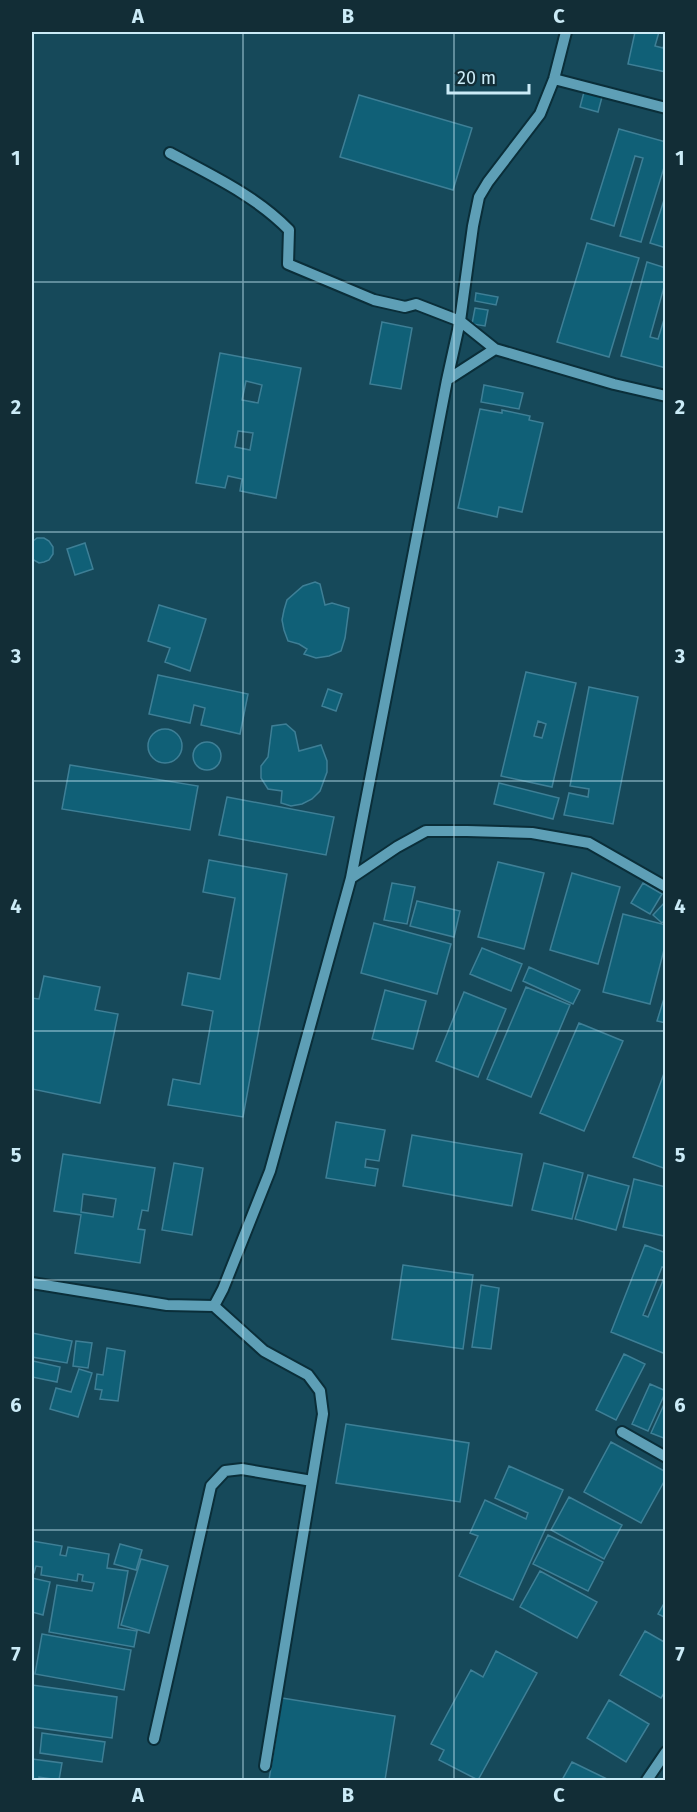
<svg xmlns="http://www.w3.org/2000/svg" width="697" height="1812" font-family="'Fira Sans',sans-serif">
  <style>
    .building { fill: #106077; stroke: #3e7f96; stroke-width: 1.5; fill-rule: evenodd }
    .lines { fill: none; stroke-linecap: round; stroke-linejoin: round }
    .minor-casing { stroke: #0a2e39; stroke-width: 14 }
    .minor { stroke: #5e9fb6; stroke-width: 10 }
    .grid { fill: none; stroke: #cbebf7; stroke-width: 1.5; stroke-opacity: 0.55 }
    .neatline { fill: none; stroke: #cbebf7; stroke-width: 2 }
    .grid-label { font-size: 20px; text-anchor: middle; font-weight: bold; fill: #cbebf7 }
  </style>
  <rect width="100%" height="100%" fill="#16495a"/>
  <!-- building -->
  <path class="building" d="M635 32H659L655 46 663 48 666 38V72L628 64Z
    M584 92 602 97 598 112 580 107Z
    M359 95 472 128 453 190 340 157Z
    M619 129 666 142V161L641 242 620 236 643 158 635 156 614 226 591 219Z
    M666 194V248L650 243Z
    M587 243 639 258 609 357 557 342Z
    M647 262 666 268V280L650 337 658 339 666 313V368L621 356Z
    M476 293 498 297 496 305 475 301Z
    M475 308 488 310 485 326 472 324Z
    M382 322 412 328 401 389 370 384Z
    M220 353 301 368 276 498 240 491 242 479 228 476 225 488 196 483ZM246 381 262 385 258 403 242 400ZM238 431 253 433 250 450 235 447Z
    M484 385 523 393 519 409 481 402Z
    M480 409 502 413V410L530 416 529 420 543 423 522 512 499 507 497 517 458 508Z
    M37 538H44L49 541 53 547V554L49 560 44 562 39 563 32 559V542Z
    M85 543 93 569 75 575 67 549Z
    M315 582 320 584 325 605 332 603 349 608 345 638 341 651 329 656 316 658 304 654 307 649 299 644 288 641 284 630 282 620 284 610 287 600 303 586Z
    M159 605 206 619 190 671 165 662 170 648 148 641Z
    M526 672 576 683 552 787 501 776ZM538 721 546 724 542 738 534 736Z
    M158 675 248 694 240 734 201 725 205 708 194 705 190 723 149 714Z
    M589 687 638 697 613 824 564 815 569 793 588 797 589 789 570 786Z
    M328 689 342 694 336 711 322 706Z
    M286 724 295 732 299 751 321 745 327 761V772L320 791 312 799 302 804 291 806 281 803 282 791 268 789 261 778V766L268 757 272 726Z
    M148 746a17 17 0 1 1 34 0a17 17 0 1 1-34 0Z
    M193 756a14 14 0 1 1 28 0a14 14 0 1 1-28 0Z
    M70 765 198 786 190 830 62 809Z
    M499 783 559 798 553 819 494 804Z
    M227 797 334 817 326 855 219 835Z
    M209 860 287 874 243 1117 168 1105 173 1079 200 1084 213 1011 182 1005 188 973 220 979 235 898 203 892Z
    M498 862 544 873 524 949 478 937Z
    M572 873 620 887 598 964 550 950Z
    M392 883 415 887 407 924 384 920Z
    M643 883 662 894 650 914 631 903Z
    M417 901 460 911 454 937 410 926Z
    M665 902 666 919 662 923 653 915Z
    M623 914 666 925V942L650 1004 603 992Z
    M374 923 451 944 437 994 361 973Z
    M482 948 522 964 511 991 470 974Z
    M529 967 580 990 573 1004 523 981Z
    M44 976 100 987 95 1010 118 1014 100 1103 32 1089V998L39 999Z
    M526 987 570 1005 531 1097 487 1079Z
    M385 990 426 1001 413 1049 372 1039Z
    M464 992 506 1009 478 1077 436 1061Z
    M666 992V1023L657 1021Z
    M579 1023 623 1041 584 1131 540 1113Z
    M666 1068V1169L633 1157Z
    M336 1122 385 1130 379 1161 366 1159 365 1167 378 1169 375 1186 326 1178Z
    M412 1135 522 1154 512 1206 403 1186Z
    M63 1154 155 1168 148 1211 142 1210 138 1229 145 1230 140 1263 75 1253 81 1215 54 1211ZM83 1194 116 1199 113 1217 81 1212Z
    M174 1163 203 1168 192 1235 162 1230Z
    M544 1163 583 1173 572 1219 532 1210Z
    M588 1175 629 1186 616 1230 575 1219Z
    M634 1179 666 1187 664 1236 623 1227Z
    M645 1245 666 1253V1268L662 1267 643 1315 648 1317 666 1273V1347L663 1353 611 1332Z
    M403 1265 473 1275 463 1349 392 1339Z
    M481 1285 499 1288 491 1349 472 1347Z
    M32 1333 72 1341 67 1363 32 1357Z
    M76 1341 92 1343 88 1368 73 1366Z
    M107 1348 125 1351 118 1401 100 1399 102 1390 95 1389 97 1374 103 1375Z
    M624 1354 645 1364 616 1420 596 1410Z
    M33 1361 60 1367 57 1382 32 1377Z
    M79 1369 92 1373 78 1417 50 1409 56 1388 71 1392Z
    M650 1384 666 1391 648 1431 632 1424Z
    M666 1400V1439L651 1433Z
    M346 1424 469 1443 460 1502 336 1483Z
    M611 1442 666 1472V1478L641 1523 584 1492Z
    M509 1466 563 1490 513 1600 459 1576 478 1536 470 1533 485 1500 526 1519 528 1513 495 1498Z
    M569 1497 622 1525 604 1559 551 1530Z
    M548 1535 603 1562 588 1591 533 1564Z
    M32 1541 62 1546 60 1555 66 1556 68 1547 109 1554 107 1568 128 1571 118 1628 137 1631 134 1647 49 1632 57 1585 92 1591 94 1583 82 1581 83 1575 78 1574 77 1581 41 1575 42 1567 36 1566 34 1573H32Z
    M120 1544 142 1550 136 1570 114 1564Z
    M141 1559 168 1566 149 1633 121 1625Z
    M540 1571 597 1602 577 1638 520 1607Z
    M32 1578 50 1582 43 1615 32 1612Z
    M666 1600V1618L658 1614Z
    M645 1631 666 1643V1690L661 1698 620 1675Z
    M42 1634 131 1650 124 1690 35 1674Z
    M496 1651 537 1673 478 1780 439 1760 444 1750 431 1744 471 1670 483 1677Z
    M32 1685 117 1697 112 1738 32 1727Z
    M282 1698 395 1716 385 1780H269Z
    M609 1700 649 1724 626 1762 587 1738Z
    M42 1733 105 1742 102 1762 40 1753Z
    M32 1759 62 1763 59 1780 39 1777V1780H32Z
    M572 1762 609 1780H562Z"/>
  <g class="lines">
    <!-- minor casing -->
    <g class="minor-casing">
      <path id="minor" d="M554 79 666 108
        M170 153C211 175 256 196 289 230L288 264 374 300 405 307 416 304 460 321 495 349 614 384 666 396
        M447 380 495 349
        M351 878 397 847 426 831H467L532 833 589 843 666 887
        M32 1283 167 1305 214 1306 264 1351 308 1375 320 1391 323 1414 265 1766
        M214 1306 223 1289 270 1171 351 878 447 380 460 321 473 226 479 197 488 182 540 114 554 79 566 32
        M622 1432 666 1457
        M154 1739 211 1486 225 1471 242 1469 312 1481
        M647 1780 666 1752"/>
    </g>
    <!-- minor -->
    <use href="#minor" class="minor"/>
  </g>
  <!-- grid -->
  <path class="grid" d="M243 32V1780M454 32V1780M32 282H666M32 532H666M32 781H666M32 1031H666M32 1280H666M32 1530H666"/>
  <!-- border -->
  <rect width="697" height="1812" fill="none" stroke="#122d36" stroke-width="66"/>
  <!-- scale -->
  <path d="M448 84v9h81v-9" fill="none" stroke="#cbebf7" stroke-width="3"/>
  <text x="457" y="84" font-size="18" fill="#cbebf7" stroke="#122d36" stroke-width="4.5" paint-order="stroke">20 m</text>
  <rect x="33" y="33" width="631" height="1746" class="neatline"/>
  <g class="grid-label">
    <text x="138" y="23">A</text>
    <text x="348" y="23">B</text>
    <text x="559" y="23">C</text>
    <text x="16" y="165">1</text>
    <text x="680" y="165">1</text>
    <text x="16" y="414">2</text>
    <text x="680" y="414">2</text>
    <text x="16" y="663">3</text>
    <text x="680" y="663">3</text>
    <text x="16" y="913">4</text>
    <text x="680" y="913">4</text>
    <text x="16" y="1162">5</text>
    <text x="680" y="1162">5</text>
    <text x="16" y="1412">6</text>
    <text x="680" y="1412">6</text>
    <text x="16" y="1661">7</text>
    <text x="680" y="1661">7</text>
    <text x="138" y="1802">A</text>
    <text x="348" y="1802">B</text>
    <text x="559" y="1802">C</text>
  </g>
</svg>
